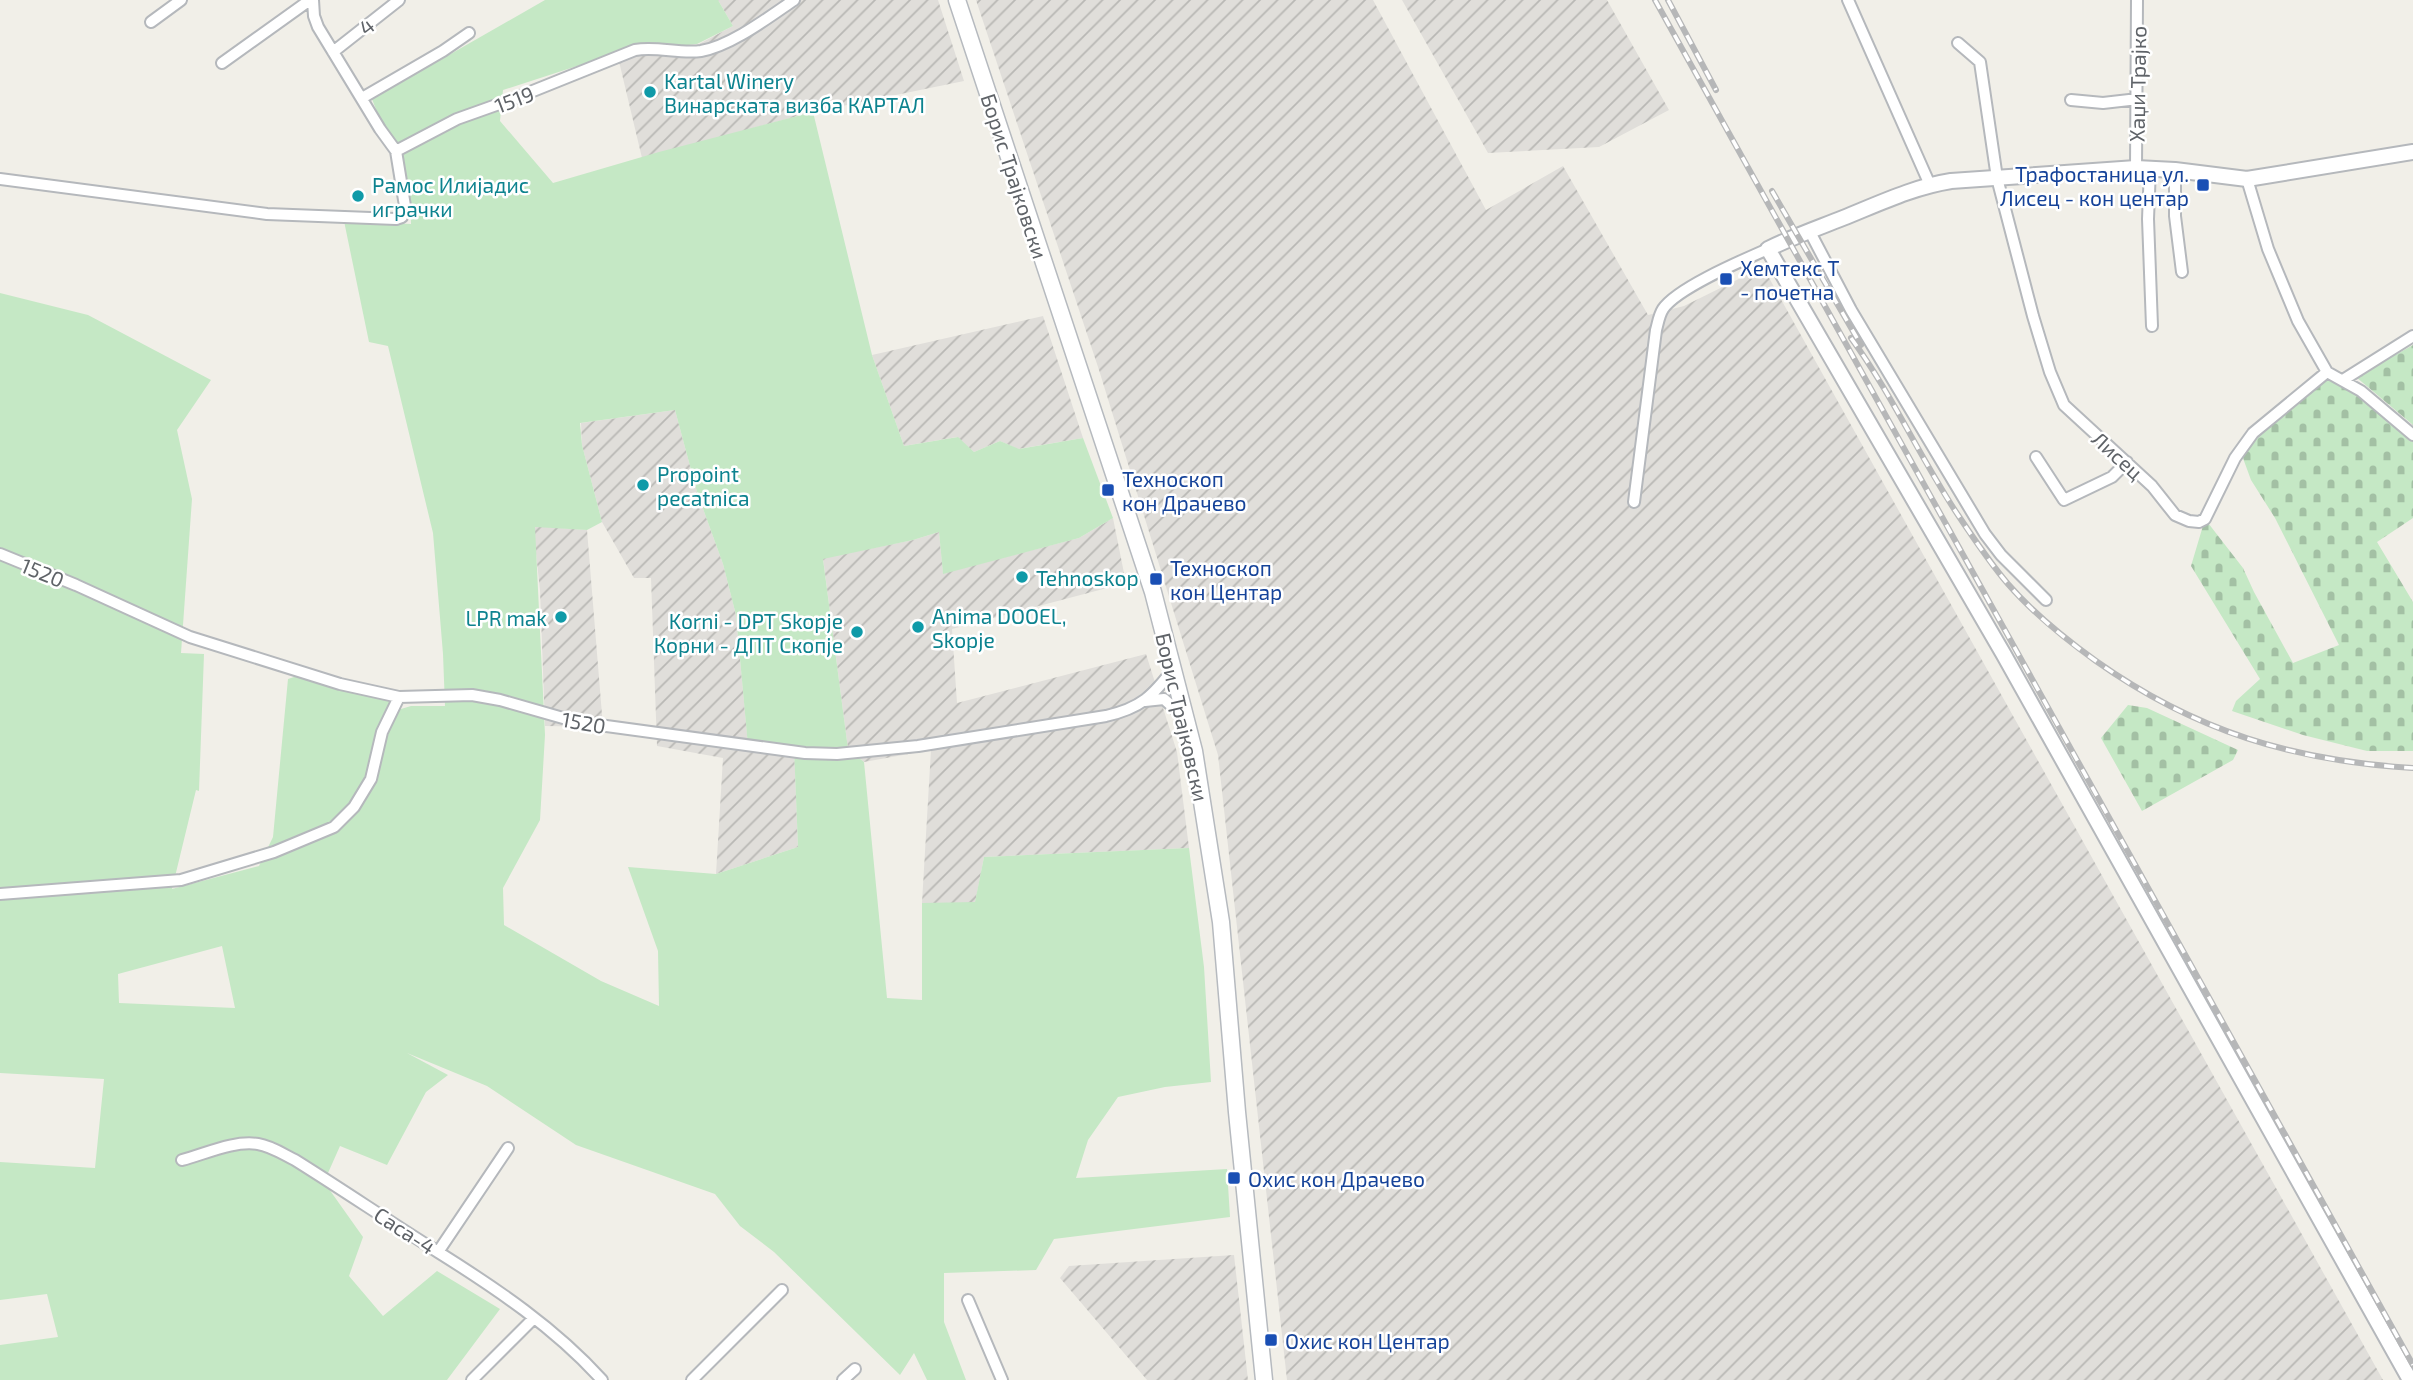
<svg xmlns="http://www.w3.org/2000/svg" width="2413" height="1380" font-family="'Exo 2',sans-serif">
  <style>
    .industrial { fill: url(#industrial-furrows) }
    .grass { fill: #c5e8c5; fill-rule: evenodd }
    .cemetery { fill: url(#cemetery-stones) }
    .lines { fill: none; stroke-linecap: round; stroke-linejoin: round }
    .minor-casing { stroke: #b5b8bc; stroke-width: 14 }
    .tertiary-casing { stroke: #b5b8bc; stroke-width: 18 }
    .secondary-casing { stroke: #b6babf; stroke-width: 19 }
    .minor { stroke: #fff; stroke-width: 10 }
    .tertiary { stroke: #fff; stroke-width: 14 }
    .secondary { stroke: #fff; stroke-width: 16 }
    .rail-casing { stroke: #b6b7b8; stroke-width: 6 }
    .rail { stroke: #fff; stroke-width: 3.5; stroke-dasharray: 10; stroke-linecap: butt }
    .culture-dot { fill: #0f9aa8; stroke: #fff; stroke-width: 2.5 }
    .transit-dot { fill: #1a4fb4; stroke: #fff; stroke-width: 2.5 }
    .labels { text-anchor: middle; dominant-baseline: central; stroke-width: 5; stroke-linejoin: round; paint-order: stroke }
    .street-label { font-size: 21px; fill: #5f6368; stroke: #fff }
    .culture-label { font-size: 21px; fill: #0d838f; stroke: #fff; text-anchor: start }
    .transit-label { font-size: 21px; fill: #164399; stroke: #fff; text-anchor: start }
  </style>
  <defs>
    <pattern id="industrial-furrows" width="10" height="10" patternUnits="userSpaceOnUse" patternTransform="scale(1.75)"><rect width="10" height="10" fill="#e0deda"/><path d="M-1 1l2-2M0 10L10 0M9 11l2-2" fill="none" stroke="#b9b8b5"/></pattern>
    <pattern id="cemetery-stones" width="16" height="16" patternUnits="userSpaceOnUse" patternTransform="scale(1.75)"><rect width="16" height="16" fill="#c5e8c5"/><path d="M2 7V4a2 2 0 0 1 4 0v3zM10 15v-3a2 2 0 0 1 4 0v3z" fill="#a3c0a4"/></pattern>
  </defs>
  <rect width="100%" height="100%" fill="#f1efe8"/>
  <!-- industrial -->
  <path class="industrial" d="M718 0H938L964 81 813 112 642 158 617 53 697 45 733 26Z
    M976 0H1373L1486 210 1563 166 1648 315 1684 306 1763 267 2383 1380H1287L1218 755 1099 370Z
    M1402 0H1607L1669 110 1599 147 1488 153Z
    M1043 316 1083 438 1018 449 1000 441 974 452 957 437 904 446 872 355Z
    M675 410 697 492 723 564 736 615 748 745H794L798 847 716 874 723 758 657 746 651 578H634L602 522 582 445 581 423Z
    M1113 518 1126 583 952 629 957 703 1146 654 1177 752 1189 848 984 857 975 903H922L931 750 864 762 848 749 823 558 913 540 939 532 943 573 1079 538Z
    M533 526 587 530 603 727 545 726 540 590Z
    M1234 1255 1248 1380H1147L1060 1278 1069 1266Z"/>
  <!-- grass -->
  <path class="grass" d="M545 0H718L733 26 697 44 617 53 503 90 500 121 553 183 659 152 813 112 872 355 904 446 958 437 974 452 1000 441 1019 449 1083 438 1113 518 1079 538 943 574 939 532 913 540 823 559 848 749 864 762 887 998 922 1000V903L975 902 984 857 1189 848 1204 967 1211 1082 1165 1087 1118 1097 1088 1140 1076 1178 1227 1169 1230 1217 1054 1239 1036 1270 944 1273V1322L966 1380H927L914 1353 900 1375 774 1252 740 1226 715 1194 576 1145 487 1086 407 1053 448 1075 426 1092 387 1165 340 1146 324 1182 363 1237 349 1276 383 1316 437 1271 500 1309 447 1380H0V1345L58 1337 47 1294 0 1300V1162L95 1168 104 1079 0 1073V293L88 315 211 380 177 430 192 499 181 653 204 654 199 791 196 790 172 889 259 866 273 837 288 679 309 672 390 694 401 709 411 706H445L443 654 433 533 388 346 369 342 344 221 411 224 410 198 372 99ZM675 410 697 492 723 564 736 615 748 746 794 748 798 847 716 874 628 867 658 951 659 1006 601 981 504 925 503 888 540 820 545 735 535 527 587 530 602 522 582 445 580 423ZM222 946 235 1008 119 1003 118 974Z"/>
  <!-- cemetery -->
  <path class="cemetery" d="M2413 345V425L2356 377Z
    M2327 372 2413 435V518L2377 542 2413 602V751H2367L2303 735 2232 711 2236 701 2260 679 2191 566 2205 519 2243 568 2254 592 2293 663 2339 645 2275 518 2251 480 2240 450Z
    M2128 705 2147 708 2238 750 2233 760 2142 811 2101 738Z"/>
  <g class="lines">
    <!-- minor casing -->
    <g class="minor-casing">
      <path id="minor" d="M313 0 314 16 318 27 380 129 396 151 457 119 513 99 635 50C657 46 679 54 701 51 731 46 769 17 794 0
        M1848 0 1930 185
        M151 22 181 0
        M1958 43 1980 62 1997 178 2033 316 2050 372 2064 405 2152 486 2175 515 2189 521 2199 522 2205 519 2235 458 2253 433 2327 372
        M333 52 399 0
        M222 63 310 0
        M362 98 443 51 469 33
        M2071 100 2103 103 2138 99
        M2136 168 2137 0
        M2150 168 2148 219 2152 326
        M2175 170V216L2182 272
        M0 179 267 214 396 219 402 217 405 206 396 151
        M2247 179 2268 249 2298 321 2327 372 2361 391 2413 435
        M1810 232 1851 310 1985 534 2001 555 2046 600
        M2343 380 2413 336
        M2036 457 2064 500 2112 477 2127 462
        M1634 502 1656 330C1658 323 1659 315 1663 309 1677 288 1743 260 1768 249
        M0 554 76 585 190 637 340 684 399 697 472 695 500 700 577 722 805 753 837 754 918 746 1106 716C1141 708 1153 696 1174 668
        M1145 701 1164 699 1184 717
        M0 894 181 880 274 852 334 827 354 807 371 779 382 732 399 697
        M182 1160C205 1154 234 1140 258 1144 271 1146 283 1154 295 1160 343 1190 390 1222 438 1252 497 1289 555 1328 602 1380
        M438 1252 508 1148
        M968 1300 1002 1380
        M472 1380 534 1318
        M692 1380 782 1290
        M843 1380 855 1369"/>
    </g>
    <!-- tertiary casing -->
    <g class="tertiary-casing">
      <path id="tertiary" d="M2410 1380 2004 655 1768 249C1792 237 1818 228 1843 218 1878 204 1913 187 1951 181L2136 168 2175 170 2247 179 2413 152"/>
    </g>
    <!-- secondary casing -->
    <g class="secondary-casing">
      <path id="secondary" d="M957 0 1153 592 1194 751 1221 922 1237 1112 1264 1380"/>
    </g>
    <!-- minor -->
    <use href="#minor" class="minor"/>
    <!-- tertiary -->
    <use href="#tertiary" class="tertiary"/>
    <!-- secondary -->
    <use href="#secondary" class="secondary"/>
    <!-- rail casing -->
    <g class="rail-casing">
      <path id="rail" d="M1655 0 2413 1365
        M1668 0 1716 90
        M1772 191 1861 345
        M1851 338C1892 394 1920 458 1958 515 1974 539 1990 563 2008 584 2034 614 2064 638 2096 661 2195 731 2293 761 2413 768"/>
    </g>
    <!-- rail -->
    <use href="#rail" class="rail"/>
  </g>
  <!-- markers -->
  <g class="culture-dot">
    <circle cx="650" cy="92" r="7"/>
    <circle cx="358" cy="196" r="7"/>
    <circle cx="643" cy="485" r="7"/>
    <circle cx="1022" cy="577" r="7"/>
    <circle cx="561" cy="617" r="7"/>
    <circle cx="918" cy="627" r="7"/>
    <circle cx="857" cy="632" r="7"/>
  </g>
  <g class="transit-dot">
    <rect x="2196" y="178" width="14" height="14" rx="3.5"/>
    <rect x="1719" y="272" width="14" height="14" rx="3.5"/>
    <rect x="1101" y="483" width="14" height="14" rx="3.5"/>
    <rect x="1149" y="572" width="14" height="14" rx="3.5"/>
    <rect x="1227" y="1171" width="14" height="14" rx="3.5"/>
    <rect x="1264" y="1333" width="14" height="14" rx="3.5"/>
  </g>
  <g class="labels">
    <!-- street labels -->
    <g class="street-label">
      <text transform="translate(366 26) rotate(-38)">4</text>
      <text transform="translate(2137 84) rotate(-89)">Хаџи Трајко</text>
      <text transform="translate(514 99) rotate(-21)">1519</text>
      <text transform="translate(1015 176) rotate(72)">Борис Трајковски</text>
      <text transform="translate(2118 455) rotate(42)">Лисец</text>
      <text transform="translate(43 572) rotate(22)">1520</text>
      <text transform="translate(1183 717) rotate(77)">Борис Трајковски</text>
      <text transform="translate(584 722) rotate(10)">1520</text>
      <text transform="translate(405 1230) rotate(33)">Саса-4</text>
    </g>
    <!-- culture labels -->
    <g class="culture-label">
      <text x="664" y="80">Kartal Winery<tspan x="664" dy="24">Винарската визба КАРТАЛ</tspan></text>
      <text x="372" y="184">Рамос Илијадис<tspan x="372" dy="24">играчки</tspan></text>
      <text x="657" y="473">Propoint<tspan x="657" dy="24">pecatnica</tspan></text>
      <text x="1036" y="577">Tehnoskop</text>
      <text x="932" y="615">Anima DOOEL,<tspan x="932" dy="24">Skopje</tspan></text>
      <text x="547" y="617" text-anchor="end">LPR mak</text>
      <text x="843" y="620" text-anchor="end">Korni - DPT Skopje<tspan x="843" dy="24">Корни - ДПТ Скопје</tspan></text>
    </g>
    <!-- transit labels -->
    <g class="transit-label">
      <text x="2189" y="173" text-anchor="end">Трафостаница ул.<tspan x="2189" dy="24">Лисец - кон центар</tspan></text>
      <text x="1740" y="267">Хемтекс Т<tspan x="1740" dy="24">- почетна</tspan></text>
      <text x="1122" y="478">Техноскоп<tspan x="1122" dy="24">кон Драчево</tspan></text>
      <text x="1170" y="567">Техноскоп<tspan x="1170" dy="24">кон Центар</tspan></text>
      <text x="1248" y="1178">Охис кон Драчево</text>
      <text x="1285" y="1340">Охис кон Центар</text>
    </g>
  </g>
</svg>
